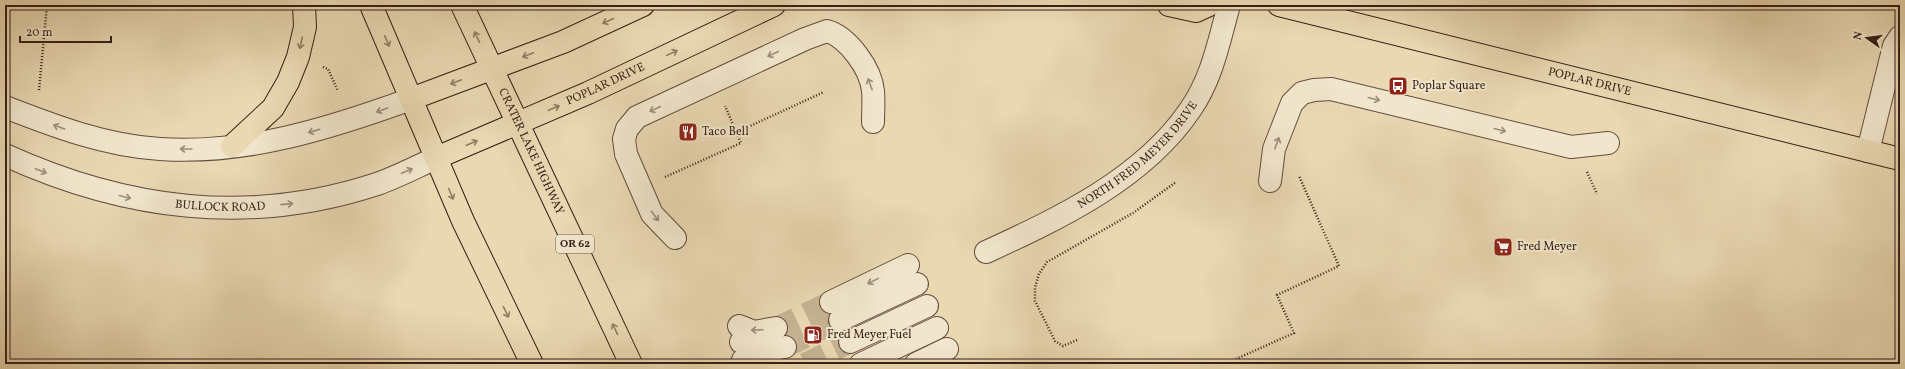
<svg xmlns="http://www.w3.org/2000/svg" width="1905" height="369" font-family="Vollkorn,serif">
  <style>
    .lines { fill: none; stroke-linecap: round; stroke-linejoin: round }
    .minor-tunnel { stroke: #c5b393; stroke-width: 22; stroke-dasharray: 22 11; stroke-linecap: butt }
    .minor-casing { stroke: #634d3d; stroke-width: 24 }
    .major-casing { stroke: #361f16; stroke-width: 24 }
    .highway-casing { stroke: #361f16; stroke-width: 24 }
    .path { stroke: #361f16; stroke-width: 2.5; stroke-dasharray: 1 2; stroke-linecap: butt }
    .minor { stroke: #f1e6cd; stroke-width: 22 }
    .major { stroke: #e9d8b2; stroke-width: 22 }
    .highway { stroke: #e9d8b2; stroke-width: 22 }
    .oneway { stroke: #907c64 }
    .oneway2 { stroke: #9d8c7b }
    .labels { text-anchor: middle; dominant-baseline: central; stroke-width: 4; stroke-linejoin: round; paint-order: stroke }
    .shield { fill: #f1e6cd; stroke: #6e5b4d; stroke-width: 1 }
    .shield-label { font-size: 11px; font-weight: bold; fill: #361f16 }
    .street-label { font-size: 12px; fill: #361f16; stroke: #f1e6cd }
    .poi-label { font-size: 12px; fill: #361f16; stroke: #f1e6cd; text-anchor: start }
  </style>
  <rect width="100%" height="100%" fill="#e9d8b2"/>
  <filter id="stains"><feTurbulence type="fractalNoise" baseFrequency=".005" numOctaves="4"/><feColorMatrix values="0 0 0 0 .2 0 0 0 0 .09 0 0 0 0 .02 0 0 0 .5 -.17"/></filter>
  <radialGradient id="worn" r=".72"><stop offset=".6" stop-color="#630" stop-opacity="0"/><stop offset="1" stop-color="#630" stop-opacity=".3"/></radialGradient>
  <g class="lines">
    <!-- minor-tunnel -->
    <path class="minor-tunnel" d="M776 328 831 302
      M785 347 840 320
      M805 364 850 342"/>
    <!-- minor casing -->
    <g class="minor-casing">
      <g id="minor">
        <path d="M5 107C54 126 106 146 160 149 246 155 331 128 411 99"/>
        <path d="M1868 151 1894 46 1900 37"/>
        <path id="s1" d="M5 155C126 210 249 226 377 184 397 177 416 167 436 158"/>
        <path d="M1270 181 1274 149 1292 103 1302 93 1314 90 1331 89 1571 147 1608 143"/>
        <path d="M675 238 652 214 626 154 624 139 627 129 637 117 805 39 827 31C848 37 871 69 873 91 874 101 873 112 873 122"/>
        <path id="s2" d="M986 252C1060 218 1143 179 1190 110 1212 79 1219 41 1229 5"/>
        <path d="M831 302 908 265"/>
        <path d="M840 320 917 284"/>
        <path d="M739 326 754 332 776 328"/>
        <path d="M741 342 763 351 785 347"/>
        <path d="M850 342 927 306"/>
        <path d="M743 360 750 364"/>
        <path d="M861 364 937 328"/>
        <path d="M916 364 947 349"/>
      </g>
    </g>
    <!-- major casing -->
    <g class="major-casing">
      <g id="major">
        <path d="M1169 5 1196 11 1209 5"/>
        <path id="s3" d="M1279 5 1900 159"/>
        <path d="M411 99 563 42 643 5"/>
        <path id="s4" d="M436 158 588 93 774 5"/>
      </g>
    </g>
    <!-- highway casing -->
    <g class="highway-casing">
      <g id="highway">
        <path d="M371 5 463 221 532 364"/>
        <path id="s5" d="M462 5 631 364"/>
        <path d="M232 146 273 108 288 82 298 57 305 27 304 5"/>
      </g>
    </g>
    <!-- path -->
    <path class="path" d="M323 67 328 69 338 91
      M39 90 47 5
      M737 132 824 92
      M1587 172 1597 194
      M665 177 741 143 725 106
      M1077 340 1063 346 1055 341 1035 301V287L1039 274 1047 262 1133 213 1176 182
      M1225 364 1294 333 1277 295 1339 266 1299 176"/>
    <!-- minor -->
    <use href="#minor" class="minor"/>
    <!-- major -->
    <use href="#major" class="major"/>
    <!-- highway -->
    <use href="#highway" class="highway"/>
  </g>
  <!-- one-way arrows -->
  <defs><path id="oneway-shaft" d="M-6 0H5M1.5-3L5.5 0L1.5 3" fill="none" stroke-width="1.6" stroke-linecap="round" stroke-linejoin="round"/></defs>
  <g class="oneway">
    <use href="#oneway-shaft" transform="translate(608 21) rotate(155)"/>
    <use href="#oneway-shaft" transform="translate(477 37) rotate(-115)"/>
    <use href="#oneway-shaft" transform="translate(387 41) rotate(67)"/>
    <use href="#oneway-shaft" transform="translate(301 43) rotate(103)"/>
    <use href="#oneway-shaft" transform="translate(672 53) rotate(-25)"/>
    <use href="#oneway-shaft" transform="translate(528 55) rotate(159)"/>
    <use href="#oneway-shaft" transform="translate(456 82) rotate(159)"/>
    <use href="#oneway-shaft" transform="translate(554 108) rotate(-23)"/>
    <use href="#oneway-shaft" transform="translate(472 143) rotate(-23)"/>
    <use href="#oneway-shaft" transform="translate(451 194) rotate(67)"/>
    <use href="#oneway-shaft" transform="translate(506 312) rotate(64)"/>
    <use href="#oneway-shaft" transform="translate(615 329) rotate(-115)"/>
  </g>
  <g class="oneway2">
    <use href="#oneway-shaft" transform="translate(773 54) rotate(155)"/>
    <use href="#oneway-shaft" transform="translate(870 84) rotate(-111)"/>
    <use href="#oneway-shaft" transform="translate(1374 99) rotate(14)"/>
    <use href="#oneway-shaft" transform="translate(655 109) rotate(155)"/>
    <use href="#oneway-shaft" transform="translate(382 110) rotate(160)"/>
    <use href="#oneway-shaft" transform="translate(59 127) rotate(-160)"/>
    <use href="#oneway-shaft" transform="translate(1500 130) rotate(14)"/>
    <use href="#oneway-shaft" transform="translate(314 131) rotate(164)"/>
    <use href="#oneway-shaft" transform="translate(1277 143) rotate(-69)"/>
    <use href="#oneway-shaft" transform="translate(186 149) rotate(180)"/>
    <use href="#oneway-shaft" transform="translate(41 171) rotate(21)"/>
    <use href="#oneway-shaft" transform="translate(407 171) rotate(-23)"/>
    <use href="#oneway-shaft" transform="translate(125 197) rotate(14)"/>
    <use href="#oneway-shaft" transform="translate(287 204) rotate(-6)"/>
    <use href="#oneway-shaft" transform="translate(655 216) rotate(53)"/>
    <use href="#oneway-shaft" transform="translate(873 281) rotate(154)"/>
    <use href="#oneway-shaft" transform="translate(757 330) rotate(178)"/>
  </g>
  <!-- icons -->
  <defs>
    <g id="bus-square" transform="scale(1)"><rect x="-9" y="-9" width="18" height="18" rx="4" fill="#8f2418" stroke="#f1e6cd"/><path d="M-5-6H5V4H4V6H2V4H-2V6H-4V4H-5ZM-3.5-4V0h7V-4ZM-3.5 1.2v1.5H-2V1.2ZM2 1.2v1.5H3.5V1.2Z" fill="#fff"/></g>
    <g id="restaurant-square" transform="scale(1)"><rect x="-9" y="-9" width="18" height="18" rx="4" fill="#8f2418" stroke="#f1e6cd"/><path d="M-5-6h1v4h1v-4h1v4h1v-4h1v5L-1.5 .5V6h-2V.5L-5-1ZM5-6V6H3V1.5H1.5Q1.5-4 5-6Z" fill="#fff"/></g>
    <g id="supermarket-square" transform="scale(1)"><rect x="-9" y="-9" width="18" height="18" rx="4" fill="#8f2418" stroke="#f1e6cd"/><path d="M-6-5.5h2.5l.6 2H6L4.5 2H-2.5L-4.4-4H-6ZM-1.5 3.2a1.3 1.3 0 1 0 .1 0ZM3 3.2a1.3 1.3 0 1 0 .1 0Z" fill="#fff"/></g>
    <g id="fuel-square" transform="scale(1)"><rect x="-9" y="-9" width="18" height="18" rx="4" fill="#8f2418" stroke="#f1e6cd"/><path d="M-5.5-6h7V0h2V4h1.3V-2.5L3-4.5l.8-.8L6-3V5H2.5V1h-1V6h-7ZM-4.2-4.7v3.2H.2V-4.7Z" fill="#fff"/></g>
  </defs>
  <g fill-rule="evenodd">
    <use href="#bus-square" x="1398" y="86"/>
    <use href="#restaurant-square" x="688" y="132"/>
    <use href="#supermarket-square" x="1503" y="247"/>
    <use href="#fuel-square" x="813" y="335"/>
  </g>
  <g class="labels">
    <!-- shield labels -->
    <rect class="shield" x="556" y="235" width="38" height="18" rx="3"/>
    <g class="shield-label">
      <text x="575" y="244">OR 62</text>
    </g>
    <!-- street labels -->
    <g class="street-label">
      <text stroke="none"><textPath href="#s3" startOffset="320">POPLAR DRIVE</textPath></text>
      <text stroke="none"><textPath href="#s4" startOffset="185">POPLAR DRIVE</textPath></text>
      <text stroke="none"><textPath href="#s5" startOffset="162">CRATER LAKE HIGHWAY</textPath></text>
      <text stroke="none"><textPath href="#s2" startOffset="182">NORTH FRED MEYER DRIVE</textPath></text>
      <text stroke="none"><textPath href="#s1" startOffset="223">BULLOCK ROAD</textPath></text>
    </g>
    <!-- poi labels -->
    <g class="poi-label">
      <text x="1412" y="86">Poplar Square</text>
      <text x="702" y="132">Taco Bell</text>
      <text x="1517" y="247">Fred Meyer</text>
      <text x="827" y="335">Fred Meyer Fuel</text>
    </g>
  </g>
  <!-- margin -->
  <rect width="1905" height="369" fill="none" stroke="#e9d8b2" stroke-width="20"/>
  <rect x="6" y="6" width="1893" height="357" fill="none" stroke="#361f16" stroke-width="2"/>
  <rect x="10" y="10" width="1885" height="349" fill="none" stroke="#361f16"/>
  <!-- north arrow -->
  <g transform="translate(1867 38) rotate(284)" stroke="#f1e6cd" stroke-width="3" paint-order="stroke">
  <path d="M0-3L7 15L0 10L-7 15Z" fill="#361f16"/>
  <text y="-6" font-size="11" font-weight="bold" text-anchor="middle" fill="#361f16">N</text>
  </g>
  <!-- scale -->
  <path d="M20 36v6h91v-6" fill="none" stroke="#361f16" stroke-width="2"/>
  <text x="26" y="36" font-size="12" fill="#361f16" stroke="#f1e6cd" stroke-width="3" paint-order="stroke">20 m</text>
  <rect width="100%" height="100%" filter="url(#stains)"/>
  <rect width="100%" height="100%" fill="url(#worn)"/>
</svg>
